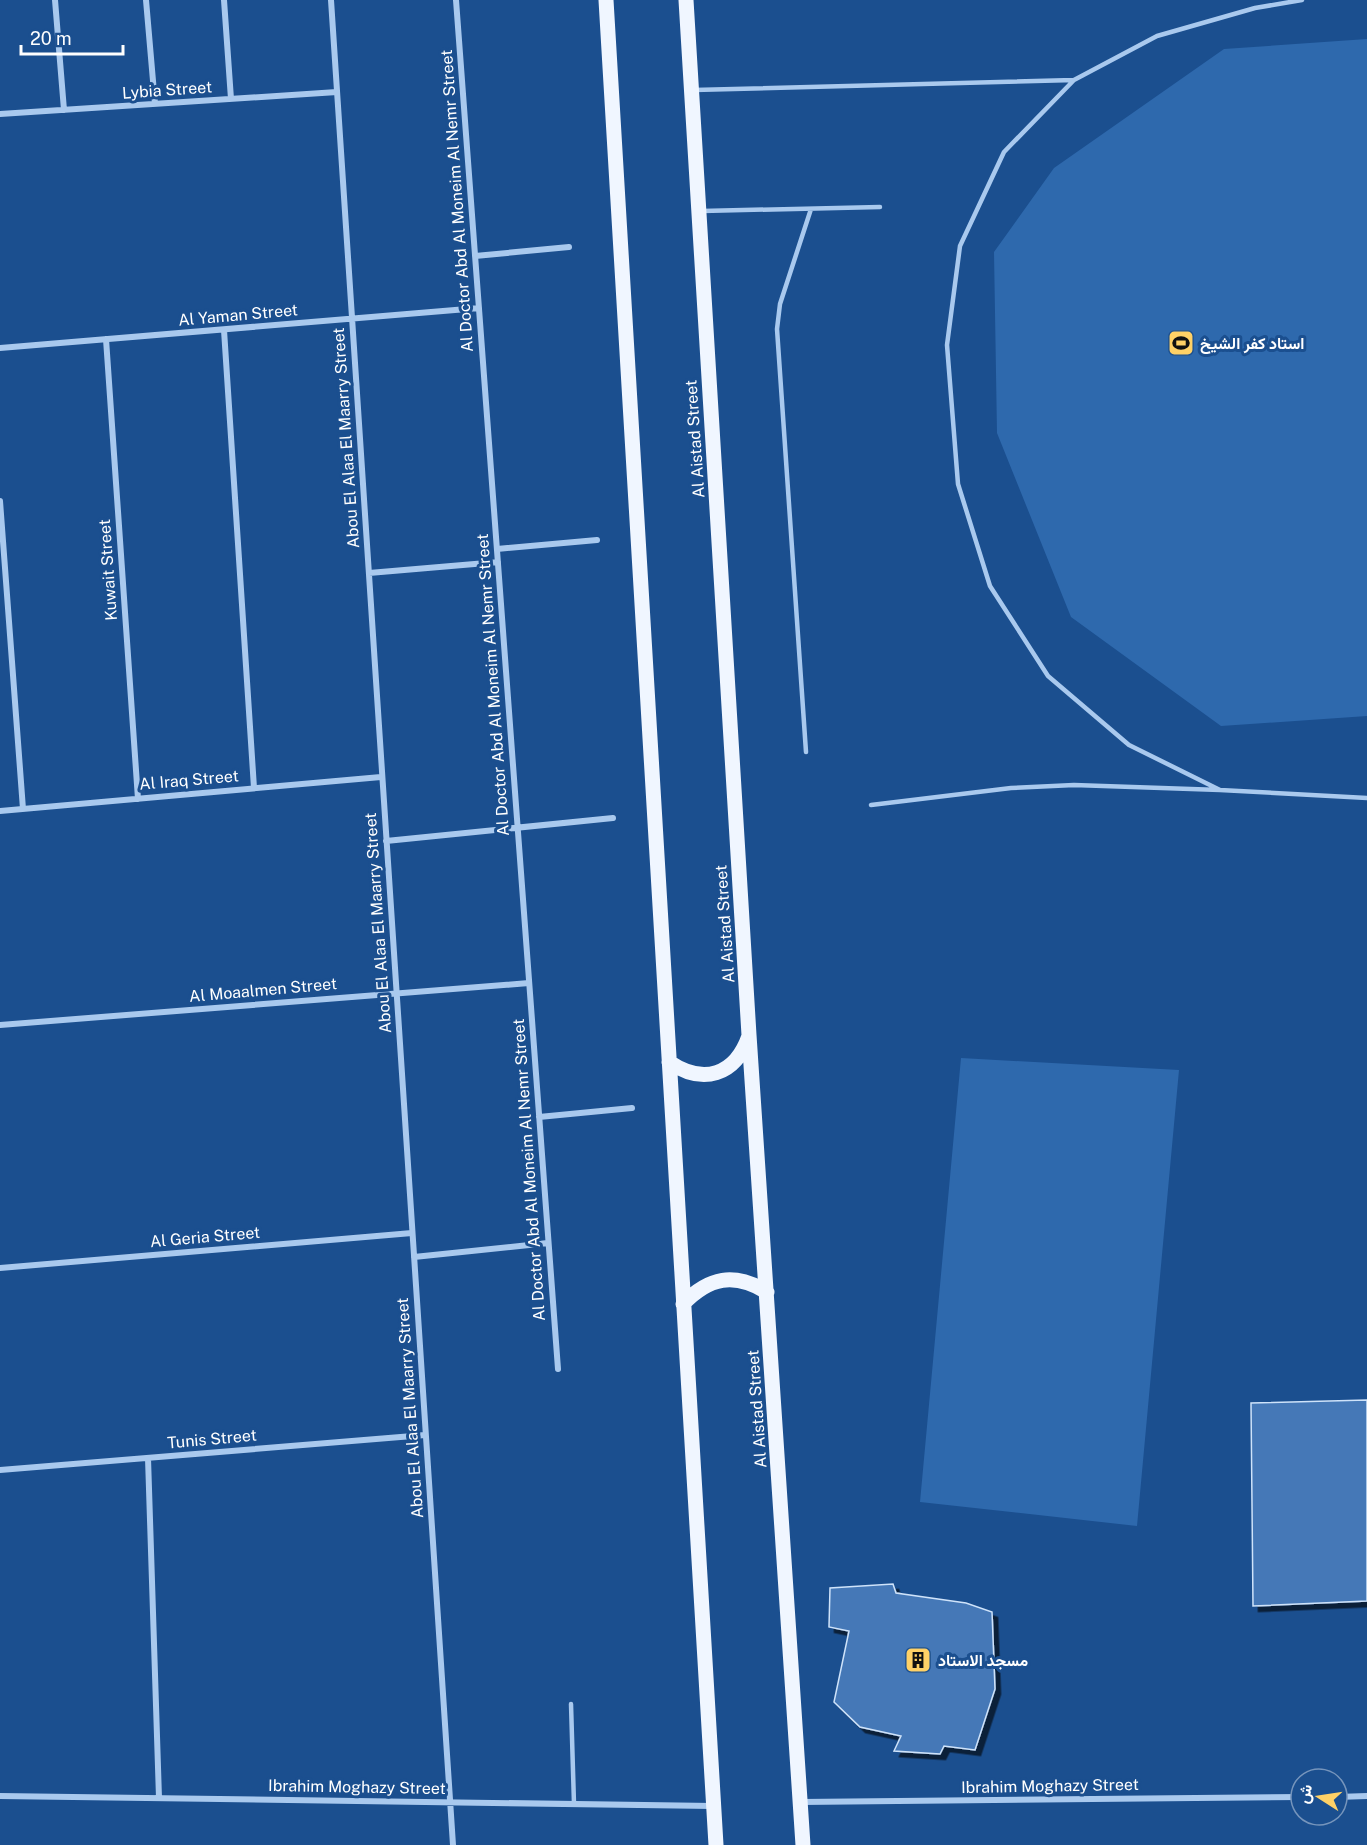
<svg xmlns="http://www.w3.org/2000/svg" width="1367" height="1845" font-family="'Public Sans',Vazirmatn,sans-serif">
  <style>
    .green { fill: #2e69ad }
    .building { fill: #4478b7; stroke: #cfe3fa; stroke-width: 1.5; filter: url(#shadow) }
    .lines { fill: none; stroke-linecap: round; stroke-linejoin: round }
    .lane { stroke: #a9c9ee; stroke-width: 4.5 }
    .street { stroke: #a9c9ee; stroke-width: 6 }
    .primary { stroke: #f0f6ff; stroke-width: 15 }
    .labels { text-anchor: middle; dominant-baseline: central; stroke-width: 6; stroke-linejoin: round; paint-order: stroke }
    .street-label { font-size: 16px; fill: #fff; stroke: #1b4f8f }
    .poi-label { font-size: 16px; font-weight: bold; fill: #fff; stroke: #1b4f8f; text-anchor: start }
  </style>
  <defs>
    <filter id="shadow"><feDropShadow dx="5.5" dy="5.5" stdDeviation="0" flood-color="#0009"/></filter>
  </defs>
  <rect width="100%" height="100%" fill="#1b4f8f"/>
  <!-- green -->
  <path class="green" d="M1367 39V716L1221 726 1071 617 997 433 994 252 1054 168 1224 49Z
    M961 1058 1179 1070 1137 1526 920 1502Z"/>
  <!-- building -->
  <path class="building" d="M1367 1400V1601L1253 1606 1251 1403Z
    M893 1584 896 1593 966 1603 992 1612 995 1689 975 1750 944 1746 940 1754 894 1751 901 1736 860 1727 834 1702 849 1631 829 1627 830 1588Z"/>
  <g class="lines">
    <!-- lane -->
    <path class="lane" d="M694 90 1074 80
      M702 211 880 207
      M806 752 777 329 780 304 811 209
      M1220 790 1129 745 1048 676 990 586 958 484 947 345 960 246 1004 152 1074 80 1157 36 1255 8 1302 0
      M871 805 1011 788 1074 785 1220 790 1367 798
      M571 1704 574 1804"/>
    <!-- street -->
    <path class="street" d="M55 0 64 110
      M146 0 155 104
      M224 0 231 99
      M331 0 453 1845
      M456 0 558 1369
      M0 114 337 92
      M475 256 569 247
      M224 330 254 788
      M106 339 138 799
      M0 348 479 308
      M0 501 23 809
      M497 549 597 540
      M369 573 498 562
      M0 811 381 777
      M386 841 613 818
      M0 1025 529 983
      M539 1117 632 1108
      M414 1257 548 1243
      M0 1268 412 1233
      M148 1458 159 1798
      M0 1470 425 1435
      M0 1796 713 1806
      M1337 1797 1367 1796
      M801 1802 1301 1797"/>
    <!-- primary -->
    <path class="primary" d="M606 0 716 1845
      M686 0 749 1035 803 1845
      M669 1062C703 1085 735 1076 749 1036
      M683 1304C709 1277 734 1272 767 1292"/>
  </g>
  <!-- icons -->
  <defs>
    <g id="stadium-square" transform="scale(1.35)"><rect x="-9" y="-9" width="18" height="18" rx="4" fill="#ffd166" stroke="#1b4f8f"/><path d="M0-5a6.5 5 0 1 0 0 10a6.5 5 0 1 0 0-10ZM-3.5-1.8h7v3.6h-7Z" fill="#111"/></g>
    <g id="building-square" transform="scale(1.35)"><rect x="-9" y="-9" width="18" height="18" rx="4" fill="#ffd166" stroke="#1b4f8f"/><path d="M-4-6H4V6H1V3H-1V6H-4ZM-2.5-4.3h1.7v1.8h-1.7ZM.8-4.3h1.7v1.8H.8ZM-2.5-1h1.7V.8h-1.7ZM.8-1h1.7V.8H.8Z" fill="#111"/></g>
  </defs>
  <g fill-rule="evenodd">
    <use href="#stadium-square" x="1181" y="343"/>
    <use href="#building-square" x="918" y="1660"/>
  </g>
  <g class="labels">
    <!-- street labels -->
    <g class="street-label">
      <text transform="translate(167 90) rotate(-4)">Lybia Street</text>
      <text transform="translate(457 201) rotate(-94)">Al Doctor Abd Al Moneim Al Nemr Street</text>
      <text transform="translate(238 315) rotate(-5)">Al Yaman Street</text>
      <text transform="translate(346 438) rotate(-94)">Abou El Alaa El Maarry Street</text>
      <text transform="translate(695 439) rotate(-94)">Al Aistad Street</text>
      <text transform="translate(108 570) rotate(-94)">Kuwait Street</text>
      <text transform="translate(493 685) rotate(-94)">Al Doctor Abd Al Moneim Al Nemr Street</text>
      <text transform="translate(189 780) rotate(-5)">Al Iraq Street</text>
      <text transform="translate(378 923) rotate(-94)">Abou El Alaa El Maarry Street</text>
      <text transform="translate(725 924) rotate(-94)">Al Aistad Street</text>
      <text transform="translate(263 990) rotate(-5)">Al Moaalmen Street</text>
      <text transform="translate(529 1170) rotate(-94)">Al Doctor Abd Al Moneim Al Nemr Street</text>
      <text transform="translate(205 1237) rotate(-5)">Al Geria Street</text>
      <text transform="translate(410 1408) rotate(-94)">Abou El Alaa El Maarry Street</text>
      <text transform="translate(757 1409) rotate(-94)">Al Aistad Street</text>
      <text transform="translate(212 1439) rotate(-5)">Tunis Street</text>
      <text transform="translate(1050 1786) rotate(-1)">Ibrahim Moghazy Street</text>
      <text transform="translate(357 1787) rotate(1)">Ibrahim Moghazy Street</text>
    </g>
    <!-- poi labels -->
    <g class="poi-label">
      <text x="1200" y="343">استاد كفر الشيخ</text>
      <text x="938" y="1660">مسجد الاستاد</text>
    </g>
  </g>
  <!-- north arrow -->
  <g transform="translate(1319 1797) rotate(282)"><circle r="28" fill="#1b4f8f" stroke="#7695bc" stroke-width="1.5"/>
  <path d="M0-4.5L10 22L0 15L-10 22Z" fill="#ffd166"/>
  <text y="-9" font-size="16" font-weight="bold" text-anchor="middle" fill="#ffffff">ش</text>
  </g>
  <!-- scale -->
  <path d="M21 45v9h102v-9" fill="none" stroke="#ffffff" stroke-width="3"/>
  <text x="30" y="45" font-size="18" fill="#ffffff" stroke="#1b4f8f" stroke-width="4.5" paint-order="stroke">20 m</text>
</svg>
